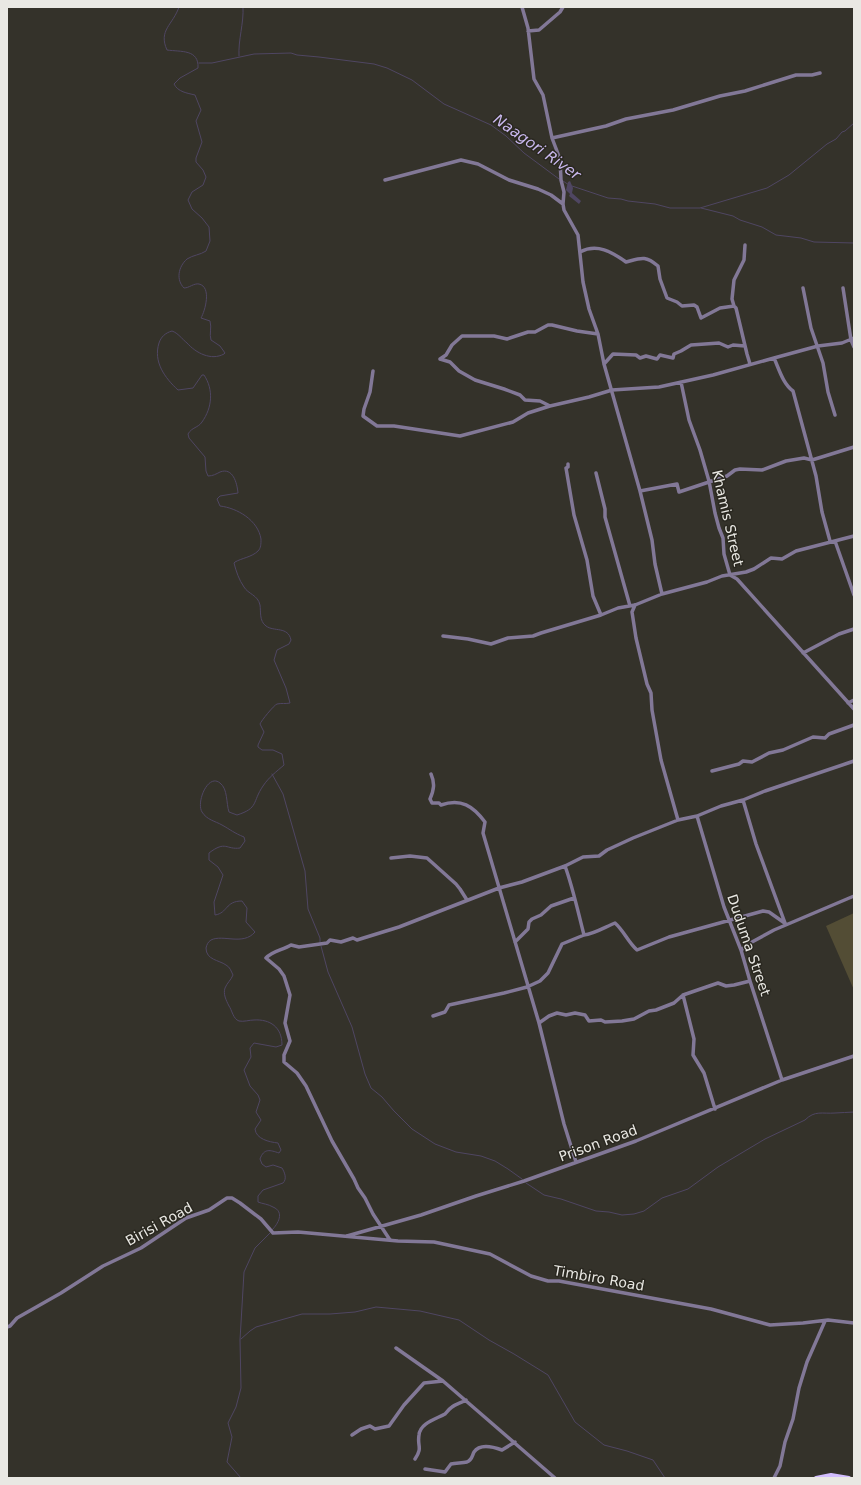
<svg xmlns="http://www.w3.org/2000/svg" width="861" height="1485" font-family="'DejaVu Sans',sans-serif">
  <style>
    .green { fill: #534d35 }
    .water { fill: #4f4662 }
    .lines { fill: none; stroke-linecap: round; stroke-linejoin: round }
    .stream { stroke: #4f4662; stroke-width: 1 }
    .minor { stroke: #827897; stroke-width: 3.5 }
    .major { stroke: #d2bdfe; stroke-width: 4 }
    .labels { text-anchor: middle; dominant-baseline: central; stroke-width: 3; stroke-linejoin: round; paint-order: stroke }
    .street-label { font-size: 14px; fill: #e9e8e3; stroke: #2a2820 }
    .water-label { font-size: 15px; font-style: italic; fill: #c9b8ee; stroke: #2a2820 }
  </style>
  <rect width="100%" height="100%" fill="#34322a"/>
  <!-- green -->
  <path class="green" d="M854 913V990L826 926Z"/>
  <!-- water -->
  <path class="water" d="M570 181 573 188 572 193 581 201 579 204 569 196 570 194 566 190 568 182Z"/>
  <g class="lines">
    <!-- stream -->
    <path class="stream" d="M179 7C173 25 158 30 167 50 181 52 199 49 198 68L180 78 174 84C178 92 187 93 195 95L201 110 196 121 202 142 196 158V162L203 170 206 177 203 185 192 192 188 200 192 209 202 218 209 227 210 241 206 251C200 255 193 255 187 259 178 267 176 280 184 288 189 288 194 283 199 284 212 287 205 311 201 318L210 321C212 328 209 334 211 340L220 346 225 353 224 354C211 361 196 353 187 343 182 339 178 333 172 331 165 333 161 337 159 343 153 362 165 378 178 390L193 388 202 375H204C214 390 212 408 202 422 198 428 192 427 188 434L189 438 205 457 206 471 208 476C213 476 216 474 220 472 233 467 237 483 238 493L220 496 217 499 220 506C237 508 258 520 261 539 261 544 261 548 258 551 252 557 242 558 235 562L234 563C236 571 239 580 244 587 248 594 258 595 260 605 261 611 259 621 266 626 274 632 288 626 291 640L289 644 277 650 274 660 286 688 290 703C286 704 281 703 277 704 274 705 261 721 260 724L264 732 258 745V747L262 750H273L282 754 284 765C276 772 269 777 263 786 252 802 259 808 237 815L229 812C226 803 228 789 220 783 208 773 196 802 202 812 207 820 215 821 222 825 231 830 234 833 244 837L245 841 240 848C226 850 226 840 209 853V860L218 867 223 875 214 902 215 915C228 913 225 901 242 901L247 908 246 922 255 932C243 946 223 934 211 940 208 942 207 944 206 948 206 960 219 960 226 965 230 967 231 971 233 975 231 980 227 983 225 988 223 994 226 1000 229 1006 232 1010 233 1019 239 1021 244 1022 249 1020 254 1020 270 1019 282 1027 282 1045L276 1047 254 1043 250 1048 251 1057 244 1070 250 1086 258 1095 260 1100 256 1112 261 1120 255 1129C256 1139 269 1142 278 1143L281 1150 279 1153C270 1150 264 1148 260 1159L262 1164 266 1167 273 1165 282 1168C285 1173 287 1179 283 1183L263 1190 258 1196V1202C263 1204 268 1204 273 1207 285 1212 278 1224 272 1230
      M239 56C238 40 244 23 243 7
      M199 63H212L254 54 291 53 297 55 319 57 374 64 387 68 412 80 444 104 491 125 506 136 524 153 559 179
      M563 181 569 185
      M572 186 608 198 621 199 628 201 655 204 670 208H700L767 188 789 175 827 144 836 139 842 132 845 131 854 123
      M701 208 733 216 740 220 762 227 776 235 801 238 814 242 854 243
      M272 774 283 794 305 871 308 909 320 938V943
      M321 946 328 972 352 1027 365 1074 371 1088 382 1097 394 1111 412 1129 435 1144 456 1152 481 1156 495 1161 508 1169 522 1179
      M526 1183 544 1195 561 1199 596 1211 609 1212 622 1215 634 1214 644 1211 662 1198 688 1189 718 1167 765 1139 805 1120C815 1110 822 1114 835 1113 841 1113 848 1112 854 1112
      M241 1339 250 1331 256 1327 302 1314H330L355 1312 376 1307 420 1311 459 1320 489 1340 514 1354 548 1375 575 1422 599 1441 604 1445 627 1451 653 1460 665 1478
      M241 1478 227 1462 232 1437 228 1423 236 1407 241 1388 240 1340 244 1272 255 1248 270 1233"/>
    <!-- minor -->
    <path class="minor" d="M522 7 528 28 534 79 543 95 552 138 560 159 561 180 564 192 563 204 564 210 578 235 583 282 589 309 598 334 604 364 640 491 652 540 655 564 662 594
      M528 31 539 30 560 12 563 7
      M552 138 606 126 626 119 673 110 720 96 745 91 796 75H812L820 73
      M385 180 461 160 478 164 509 180 538 189 551 195 563 204
      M745 245 744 260 734 280 732 299 734 306 736 308 747 354 750 364
      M580 252C597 243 612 252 626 262 641 258 645 255 658 266L660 279 667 298 677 302 682 306 694 305 697 307 701 318 720 308 734 306
      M803 288 811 328 823 363 828 392 835 415
      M843 288 851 340 854 347
      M774 358 818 346 842 343 854 338
      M440 359 446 355 452 345 462 336H494L507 339 528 332H535L548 325H552L577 331 598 334
      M440 359 450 362 459 371 475 380 504 389 520 395 525 400 540 401 550 406
      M604 364 613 354 636 355 640 358 646 356 657 359 660 355 673 358 674 354 681 351 691 345 719 343 728 347 733 345 745 346
      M373 371 370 392 364 409 363 416 377 426H394L460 436 513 422 528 413 550 406 589 397 612 390 659 387 713 375 774 358C779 369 783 384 793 391L816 476 822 512 830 541
      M681 382 689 420 700 450 709 481 715 513 719 528 723 538 724 554 730 575 737 579 854 709
      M568 464V467L566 468 574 515 587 560 593 596 601 615
      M596 473 605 509V517L630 606
      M640 491 677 484 679 492 727 476 735 470 740 469 762 470 786 461 804 458 812 460 854 447
      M835 541 854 595
      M635 605 632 612 636 638 647 684 651 693 652 710 661 760 678 820
      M443 636 468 639 491 644 508 638 533 636 541 633 601 615 618 608 635 605 662 594 707 582 722 576 746 572 754 569 771 558 782 559 796 551 854 536
      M803 653 839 634 854 629
      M848 703 854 700
      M712 771 739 764 743 761 752 762 769 753 783 750 813 737 825 738 829 734 854 725
      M431 774C435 783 434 790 430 799L432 803H439L441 805C461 798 473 806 485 822L483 833 539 1023 564 1124 576 1162
      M743 800 756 844 785 923
      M697 816 724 907 741 950 750 981 782 1080
      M391 858 410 856 427 858 456 884 460 889 467 900
      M584 935C594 934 605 927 615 923 624 931 628 942 637 950L669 937 763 911 769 912 786 924
      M515 942 528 929 529 922 532 919 541 915 551 906 574 898
      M741 950 752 942 774 930 854 896
      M683 995 694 1039 693 1055 704 1073 715 1109
      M433 1016 445 1012 449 1005 504 993 527 987 540 981 548 973 562 944 584 935C578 912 573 888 565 866
      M539 1023 549 1016 557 1013 566 1015 575 1013 585 1015 589 1021 601 1020 605 1022 622 1021 634 1019 649 1011 656 1010 674 1003 683 995 718 983 726 986 734 985 750 981
      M347 1236 421 1215 476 1196 524 1181 636 1141 782 1080 854 1056
      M390 1240 373 1214 365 1198 358 1188 354 1179 332 1141 306 1086 297 1073 284 1062V1055L290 1041 285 1023 290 995 284 976 279 969 266 958C272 951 283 950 291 945L299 947 327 943 330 940 341 942 353 938 357 940 399 927 499 888 522 882 565 866 583 857 599 856 607 850 633 838 678 820 697 816 721 806 743 800 765 791 854 761
      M7 1327 10 1326 17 1318 61 1293 103 1266 141 1248 186 1218 209 1210 227 1198H232L240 1203 261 1219 273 1233 298 1232 398 1241 434 1242 490 1254 531 1276 548 1281H559L711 1309 770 1325 803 1323 828 1320 854 1323
      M396 1348 443 1381 555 1478
      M352 1435 361 1429 370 1426 375 1429 389 1426 404 1405 424 1383 443 1381
      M415 1459C423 1447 417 1447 419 1435 420 1423 436 1419 445 1414 447 1412 449 1409 452 1407 456 1404 461 1403 466 1400
      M425 1469 445 1472 451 1464C456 1463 462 1463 467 1462 472 1460 472 1456 474 1452 480 1443 494 1447 502 1450L515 1442
      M774 1478 780 1466 785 1442 793 1419 799 1388 807 1362 825 1321"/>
    <!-- major -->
    <path class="major" d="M816 1478 831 1475 849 1478"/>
  </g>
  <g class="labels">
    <!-- street labels -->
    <g class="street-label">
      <text transform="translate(728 518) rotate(77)">Khamis Street</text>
      <text transform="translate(749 945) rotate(71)">Duduma Street</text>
      <text transform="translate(598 1143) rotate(-20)">Prison Road</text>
      <text transform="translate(159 1224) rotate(-29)">Birisi Road</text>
      <text transform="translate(599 1278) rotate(10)">Timbiro Road</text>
    </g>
    <!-- water labels -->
    <g class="water-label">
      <text transform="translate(537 147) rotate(35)">Naagori River</text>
    </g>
  </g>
  <!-- border -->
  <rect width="861" height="1485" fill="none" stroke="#e9e8e3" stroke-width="16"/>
</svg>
